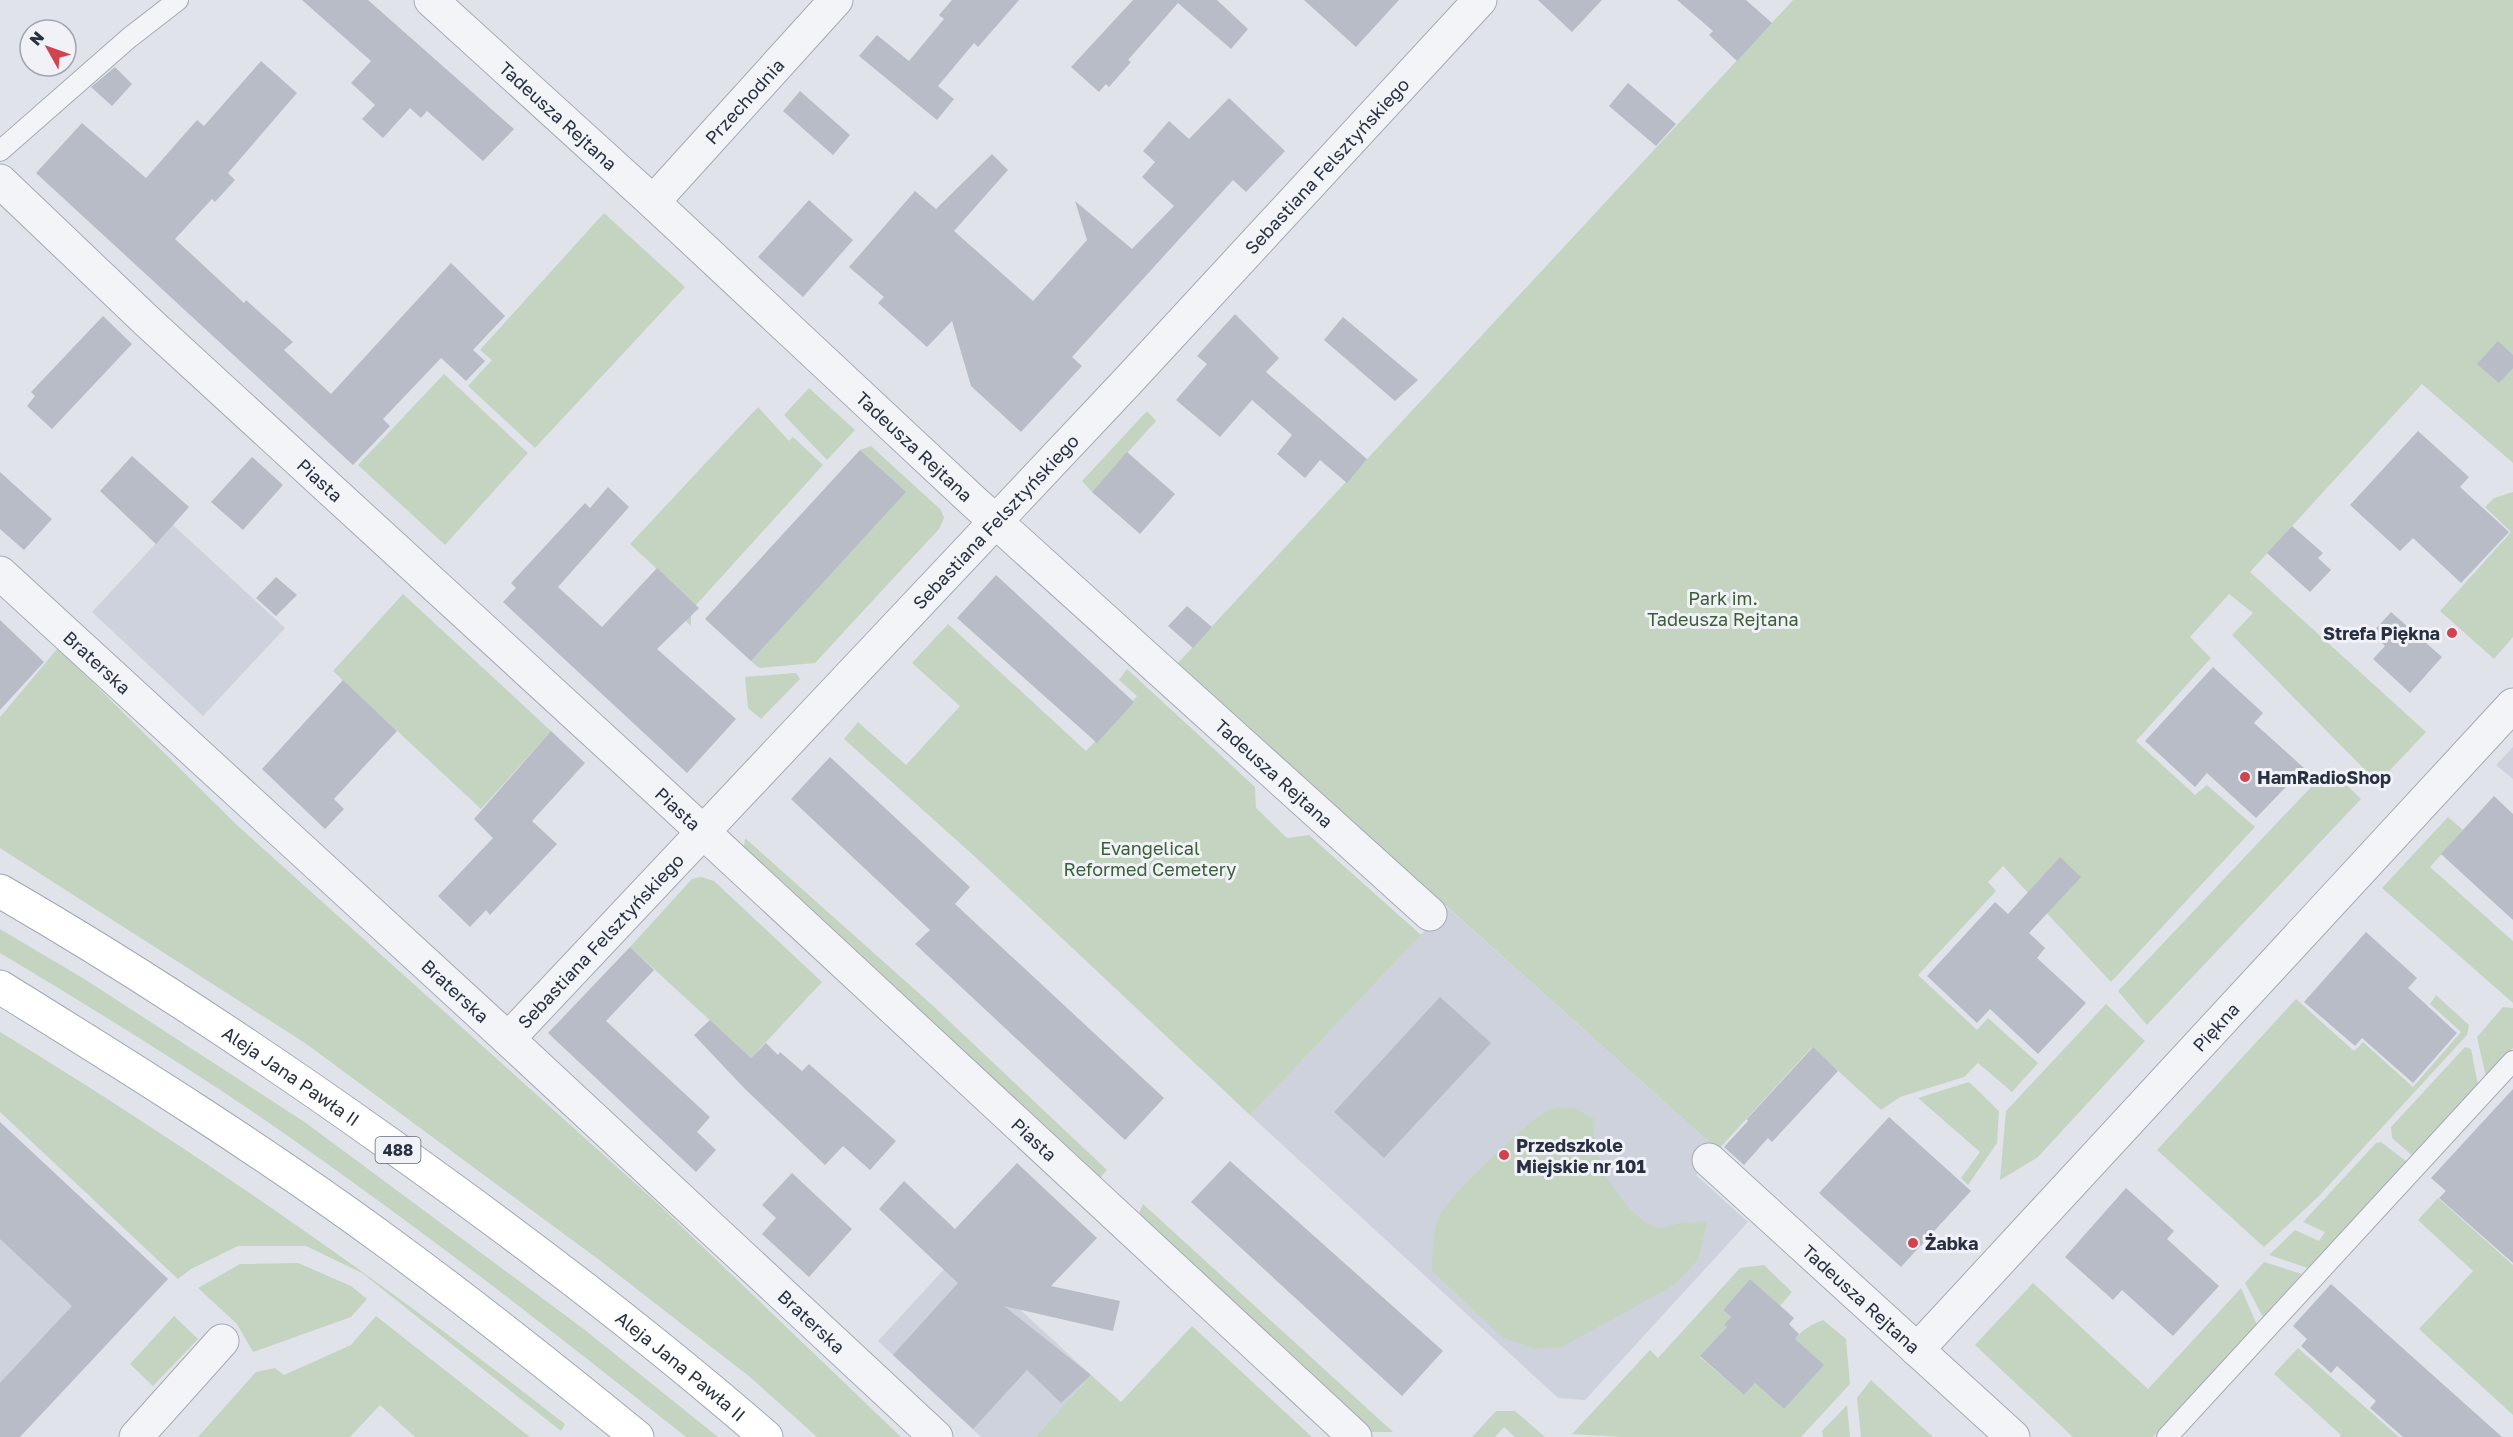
<svg xmlns="http://www.w3.org/2000/svg" width="2513" height="1437" font-family="'Golos Text',sans-serif">
  <style>
    .built { fill: #ced2dc }
    .green { fill: #c5d4c1 }
    .building { fill: #b7bcc7 }
    .lines { fill: none; stroke-linecap: round; stroke-linejoin: round }
    .lane-casing { stroke: #a5aab4; stroke-width: 22 }
    .street-casing { stroke: #a5aab4; stroke-width: 35 }
    .primary-casing { stroke: #9fa7b6; stroke-width: 35 }
    .lane { stroke: #f3f4f8; stroke-width: 20 }
    .street { stroke: #f3f4f8; stroke-width: 33 }
    .primary { stroke: #fff; stroke-width: 33 }
    .poi-dot { fill: #d1434f; stroke: #f0f2f7; stroke-width: 2 }
    .labels { text-anchor: middle; dominant-baseline: central; stroke-width: 6; stroke-linejoin: round; paint-order: stroke }
    .shield { fill: #f0f2f7; stroke: #646a78; stroke-width: 1.5 }
    .shield-label { font-size: 16px; font-weight: bold; fill: #283041 }
    .street-label { font-size: 18px; fill: #283041; stroke: #f0f2f7 }
    .park-label { font-size: 18px; fill: #3a5e35; stroke: #f0f2f7 }
    .poi-label { font-size: 18px; font-weight: bold; fill: #283041; stroke: #f0f2f7; text-anchor: start }
  </style>
  <rect width="100%" height="100%" fill="#e0e3ea"/>
  <!-- built -->
  <path class="built" d="M173 525 285 628 203 716 92 612Z
    M2513 747V779L2496 765Z
    M1447 907 1718 1150 1696 1175 1748 1222 1585 1400 1558 1398 1250 1115Z
    M0 1122 168 1279 0 1437Z
    M959 1253 1091 1375 1035 1437H981L878 1341Z"/>
  <!-- green -->
  <path class="green" d="M1793 0H2513V463L2422 384 2250 572 2426 732 2378 783 2232 635 2253 613 2229 594 2190 637 2211 658 2136 741 2195 795 2207 785 2255 827 2111 982 2003 866 1988 882 1996 891 1918 975 1977 1030 1988 1018 2038 1063 2012 1092 1978 1063 1964 1077 1900 1097 1881 1110 1812 1047 1718 1150 1177 664Z
    M604 213 685 287 535 448 468 386 492 360 480 350Z
    M444 374 528 453 445 545 358 465Z
    M809 388 855 430 827 460 784 415Z
    M758 407 789 441 793 437 823 465 696 605 691 617V626L661 598 673 584 630 544Z
    M1147 411 1156 421 1092 492 1082 481Z
    M871 446 941 510 944 518 939 529 815 663 759 668 751 661 905 492 860 450Z
    M2513 492V637L2494 659 2440 611 2511 532 2485 507 2494 498Z
    M403 594 551 731 481 809 333 671Z
    M948 624 1086 751 1137 696 1119 680 1127 669 1255 787 1256 808 1287 838 1309 835 1421 935 1250 1115 983 864 844 739 858 722 906 765 960 706 912 663Z
    M58 648 238 826 657 1203 901 1437H817L750 1377 598 1259 305 1043 0 848V717Z
    M796 673 800 679 761 719 748 708 745 677Z
    M2329 768 2361 799 2147 1025 2118 991Z
    M2448 817 2463 830 2430 867 2513 941V1003L2382 888Z
    M745 838 931 1004 1107 1170 1095 1184 747 857 744 846Z
    M701 877 714 881 822 982 751 1058 630 947 692 879Z
    M0 929 86 980 306 1123 585 1330 718 1437H686C558 1335 429 1235 295 1141 200 1074 100 1013 0 953Z
    M2436 995 2469 1025 2467 1035 2318 1197 2264 1247 2157 1150 2296 999 2354 1051 2363 1042 2413 1087 2461 1032 2430 1004Z
    M2106 1004 2145 1041 2038 1157 2000 1180 2006 1111Z
    M2503 1007 2513 1008V1048L2486 1077 2477 1037Z
    M0 1032C196 1151 385 1283 565 1424L561 1431 362 1273 306 1246H238L191 1269 178 1279 0 1112Z
    M2465 1047 2471 1049 2478 1085 2413 1156 2392 1138 2391 1127Z
    M1969 1082 1999 1111 1997 1143 1968 1185 1961 1178 1980 1152 1918 1098Z
    M1574 1108 1593 1118 1594 1140 1603 1173 1629 1208 1647 1224 1661 1228 1680 1223 1707 1222 1698 1260 1674 1285 1562 1347 1534 1349 1502 1337 1432 1271C1432 1251 1432 1231 1441 1213 1450 1195 1534 1114 1551 1109 1557 1107 1567 1108 1574 1108Z
    M2381 1142 2407 1162 2308 1268 2269 1255 2295 1230 2319 1241 2325 1232 2303 1222 2376 1143Z
    M2438 1198 2513 1265V1415L2419 1329 2473 1271 2418 1220Z
    M1143 1204 1393 1432H1369L1141 1221 1139 1213Z
    M2264 1262 2302 1274 2263 1317 2245 1283Z
    M298 1263 351 1286 367 1299 351 1317 253 1352 237 1324 198 1288 240 1264Z
    M1764 1265 1792 1292 1780 1306 1750 1279 1723 1310 1731 1317 1725 1325 1727 1327 1700 1357 1744 1395 1755 1383 1784 1409 1795 1339C1803 1329 1811 1325 1823 1320L1846 1339 1850 1384 1801 1437H1622L1572 1434 1650 1350 1658 1358 1740 1268Z
    M2033 1283 2148 1389 2241 1288 2257 1325 2153 1437H2073L1975 1345Z
    M174 1316 198 1339 153 1386 130 1364Z
    M376 1316 530 1437H415L380 1405 350 1437H198L256 1372 275 1368 284 1375 351 1345Z
    M1192 1326 1312 1437H1035L1091 1375 1121 1402Z
    M2298 1348 2399 1437H2339L2341 1435 2274 1374Z
    M1871 1380 1933 1437H1861L1857 1398Z
    M1847 1405 1850 1437H1823L1822 1431Z
    M1496 1411H1515L1545 1437H1515L1504 1427 1495 1437H1472Z"/>
  <!-- building -->
  <path class="building" d="M302 0H368L514 129 483 161 427 111 421 118 410 108 383 138 362 119 375 105 351 83 371 61Z
    M952 0H1019L978 47 974 43 938 86 954 99 937 120 859 56 877 35 909 61 944 19 939 15Z
    M1133 0H1217L1248 29 1231 49 1178 3 1128 60 1131 62 1109 87 1106 84 1099 92 1071 67Z
    M1304 0H1399L1356 47Z
    M1538 0H1602L1572 32Z
    M1677 0H1746L1772 23 1737 61 1709 35 1713 31Z
    M261 61 297 93 228 173 235 180 215 202 212 199 175 239 244 303 246 300 293 342 284 350 331 394 451 263 505 316 473 350 485 361 466 381 441 358 383 419 390 426 353 465 36 173 82 123 146 178 197 120 204 126Z
    M115 67 132 84 112 106 91 87Z
    M1628 83 1676 124 1656 146 1609 106Z
    M800 91 850 135 833 155 783 111Z
    M1229 98 1285 151 1246 192 1233 180 1072 357 1082 366 1021 432 971 386 952 321 927 347 878 303 884 297 849 267 915 191 936 209 992 154 1008 170 954 231 1033 301 1087 240 1075 201 1132 249 1174 206 1142 177 1155 162 1143 151 1169 121 1189 139Z
    M809 200 853 240 803 297 758 257Z
    M1235 314 1279 358 1266 372 1367 459 1347 483 1320 460 1305 478 1277 454 1292 435 1252 400 1220 437 1176 400 1207 364 1197 356Z
    M103 316 132 344 52 429 27 406 35 396 31 392Z
    M1343 317 1418 380 1395 401 1324 340Z
    M2498 341 2513 355V368L2499 383 2477 364Z
    M2418 431 2469 477 2460 487 2509 532 2461 583 2413 538 2400 551 2350 505Z
    M860 450 906 492 751 661 705 619Z
    M1127 452 1175 494 1140 534 1092 492Z
    M132 456 189 507 156 544 100 491Z
    M252 457 283 485 243 530 211 502Z
    M0 472 52 519 24 550 0 529Z
    M608 487 629 507 558 587 602 627 657 568 699 608 657 649 736 719 687 773 503 602 516 588 511 583 585 503 590 508Z
    M2292 526 2323 553 2318 558 2331 570 2310 592 2267 553Z
    M996 575 1134 702 1097 743 957 618Z
    M276 577 297 595 276 616 256 598Z
    M1187 606 1212 627 1193 648 1168 626Z
    M2391 612 2442 657 2410 693 2373 659 2385 646 2372 633Z
    M0 620 44 662 0 710Z
    M2213 667 2263 713 2254 723 2304 768 2256 818 2207 773 2195 787 2145 741Z
    M343 680 397 731 334 799 344 809 325 829 262 769Z
    M551 731 585 763 532 821 557 844 490 915 486 910 470 927 438 896 493 838 474 819Z
    M830 757 970 887 955 904 1164 1098 1125 1140 915 944 930 930 791 799Z
    M2494 796 2513 814V920L2441 854Z
    M2060 857 2081 877 2029 933 2045 948 2037 958 2086 1003 2038 1054 1990 1009 1977 1023 1927 976 1995 902 2008 914Z
    M2366 932 2417 978 2408 988 2457 1033 2413 1083 2362 1038 2355 1046 2304 1002Z
    M630 947 654 970 606 1021 710 1117 697 1132 716 1150 696 1172 548 1033Z
    M1440 997 1491 1043 1384 1158 1334 1112Z
    M710 1020 751 1058 766 1043 778 1055 780 1052 802 1071 809 1064 896 1141 870 1170 843 1146 825 1165 745 1089 694 1035Z
    M1813 1047 1838 1071 1772 1142 1768 1138 1744 1165 1724 1147 1748 1121 1747 1119Z
    M2513 1089V1263L2439 1198 2446 1191 2431 1178Z
    M1889 1117 1971 1191 1901 1267 1819 1193Z
    M0 1122 168 1279 20 1437H0V1383L72 1306 0 1239Z
    M1230 1161 1443 1351 1402 1396 1191 1202Z
    M1017 1163 1097 1238 1051 1286 1120 1301 1113 1331 1004 1306 1091 1375 1061 1403 1027 1370 973 1429 893 1355 958 1283 879 1209 904 1181 955 1229Z
    M792 1173 852 1229 809 1277 762 1234 776 1218 762 1205Z
    M2126 1188 2174 1231 2167 1239 2219 1286 2173 1336 2122 1290 2113 1300 2065 1257Z
    M1750 1279 1794 1318 1789 1324 1799 1334 1795 1339 1824 1365 1784 1409 1755 1383 1744 1395 1700 1356 1727 1327 1724 1325 1731 1317 1723 1310Z
    M2331 1284 2502 1437H2403L2370 1408 2376 1401 2337 1366 2331 1373 2301 1346 2307 1339 2293 1326Z"/>
  <g class="lines">
    <!-- lane casing -->
    <g class="lane-casing">
      <path id="lane" d="M0 151 129 38 178 0
        M2167 1437 2513 1061"/>
    </g>
    <!-- street casing -->
    <g class="street-casing">
      <g id="street">
        <path id="s1" d="M431 0 653 202 973 501 1430 914"/>
        <path id="s2" d="M0 181 149 323 658 790 1355 1437"/>
        <path id="s3" d="M653 202 836 0"/>
        <path id="s4" d="M0 573 508 1039 936 1437"/>
        <path id="s5" d="M508 1039 1127 382 1480 0"/>
        <path id="s6" d="M1709 1160 2013 1437"/>
        <path id="s7" d="M1917 1350 2513 705"/>
        <path d="M136 1437 222 1341"/>
      </g>
    </g>
    <!-- primary casing -->
    <g class="primary-casing">
      <g id="primary">
        <path id="s8" d="M0 891C132 967 260 1052 385 1141 516 1234 644 1331 766 1437"/>
        <path d="M0 987C131 1068 262 1150 386 1241 472 1304 555 1370 637 1437"/>
      </g>
    </g>
    <!-- lane -->
    <use href="#lane" class="lane"/>
    <!-- street -->
    <use href="#street" class="street"/>
    <!-- primary -->
    <use href="#primary" class="primary"/>
  </g>
  <!-- markers -->
  <g class="poi-dot">
    <circle cx="2452" cy="633" r="6"/>
    <circle cx="2245" cy="777" r="6"/>
    <circle cx="1504" cy="1155" r="6"/>
    <circle cx="1913" cy="1243" r="6"/>
  </g>
  <g class="labels">
    <!-- shield labels -->
    <rect class="shield" x="375.5" y="1137" width="45" height="26" rx="4.5"/>
    <g class="shield-label">
      <text x="398" y="1150">488</text>
    </g>
    <!-- street labels -->
    <g class="street-label">
      <text stroke="none"><textPath href="#s3" startOffset="136">Przechodnia</textPath></text>
      <text stroke="none"><textPath href="#s1" startOffset="172">Tadeusza Rejtana</textPath></text>
      <text stroke="none"><textPath href="#s5" startOffset="1197">Sebastiana Felsztyńskiego</textPath></text>
      <text stroke="none"><textPath href="#s1" startOffset="658">Tadeusza Rejtana</textPath></text>
      <text stroke="none"><textPath href="#s2" startOffset="438">Piasta</textPath></text>
      <text stroke="none"><textPath href="#s5" startOffset="711">Sebastiana Felsztyńskiego</textPath></text>
      <text stroke="none"><textPath href="#s4" startOffset="132">Braterska</textPath></text>
      <text stroke="none"><textPath href="#s1" startOffset="1144">Tadeusza Rejtana</textPath></text>
      <text stroke="none"><textPath href="#s2" startOffset="924">Piasta</textPath></text>
      <text stroke="none"><textPath href="#s5" startOffset="135">Sebastiana Felsztyńskiego</textPath></text>
      <text stroke="none"><textPath href="#s4" startOffset="618">Braterska</textPath></text>
      <text stroke="none"><textPath href="#s7" startOffset="440">Piękna</textPath></text>
      <text stroke="none"><textPath href="#s8" startOffset="345">Aleja Jana Pawła II</textPath></text>
      <text stroke="none"><textPath href="#s2" startOffset="1410">Piasta</textPath></text>
      <text stroke="none"><textPath href="#s6" startOffset="206">Tadeusza Rejtana</textPath></text>
      <text stroke="none"><textPath href="#s4" startOffset="1104">Braterska</textPath></text>
      <text stroke="none"><textPath href="#s8" startOffset="831">Aleja Jana Pawła II</textPath></text>
    </g>
    <!-- park labels -->
    <g class="park-label">
      <text x="1723" y="598">Park im.<tspan x="1723" dy="21">Tadeusza Rejtana</tspan></text>
      <text x="1150" y="848">Evangelical<tspan x="1150" dy="21">Reformed Cemetery</tspan></text>
    </g>
    <!-- poi labels -->
    <g class="poi-label">
      <text x="2440" y="633" text-anchor="end">Strefa Piękna</text>
      <text x="2257" y="777">HamRadioShop</text>
      <text x="1516" y="1145">Przedszkole<tspan x="1516" dy="21">Miejskie nr 101</tspan></text>
      <text x="1925" y="1243">Żabka</text>
    </g>
  </g>
  <!-- north arrow -->
  <g transform="translate(48 48) rotate(310)"><circle r="28" fill="#f0f2f7" stroke="#a0a4ae" stroke-width="1.5"/>
  <path d="M0-4.5L10 22L0 15L-10 22Z" fill="#d1434f"/>
  <text y="-9" font-size="16" font-weight="bold" text-anchor="middle" fill="#283041">N</text>
  </g>
</svg>
